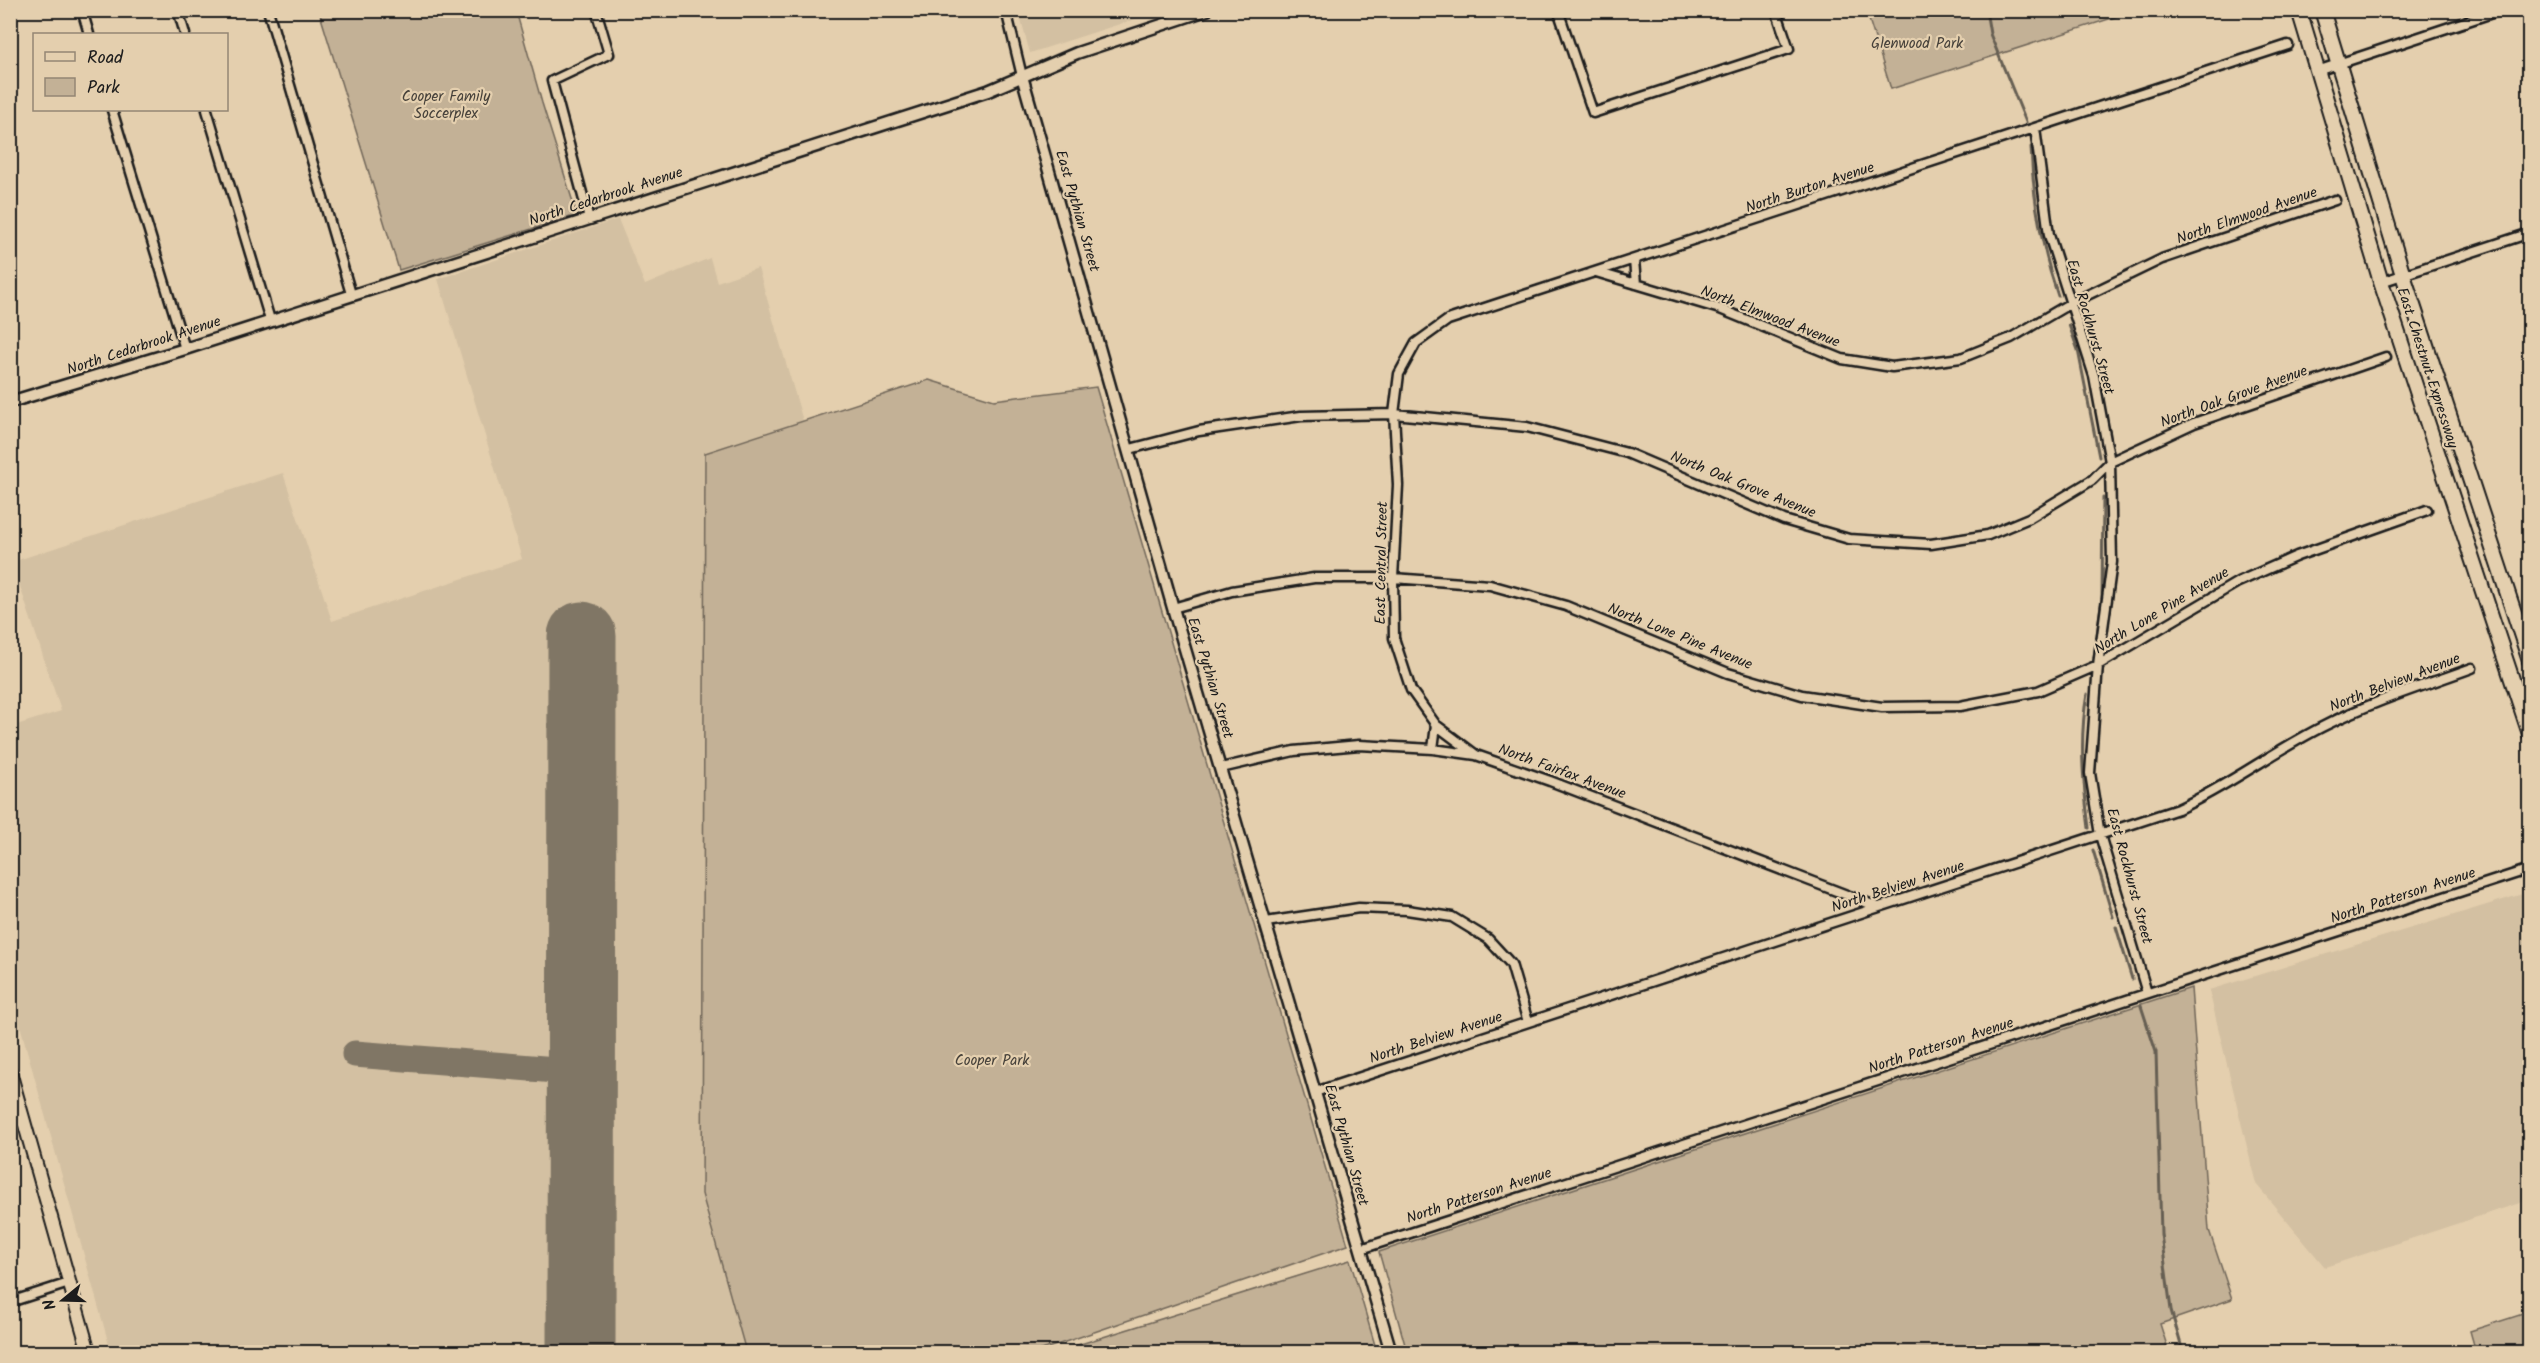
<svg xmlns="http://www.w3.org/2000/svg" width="2540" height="1363" font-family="Kalam,sans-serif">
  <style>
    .built { fill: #d3c0a2 }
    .green { fill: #c3b196; stroke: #706659; stroke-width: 1.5 }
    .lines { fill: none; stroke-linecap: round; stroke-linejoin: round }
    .stream { stroke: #665e52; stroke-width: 3 }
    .taxiway { stroke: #807665; stroke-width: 27 }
    .runway { stroke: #807665; stroke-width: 69 }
    .minor-casing { stroke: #1c1c1c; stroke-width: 13 }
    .tertiary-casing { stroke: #1c1c1c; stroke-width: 15 }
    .secondary-casing { stroke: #1c1c1c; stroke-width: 16 }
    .primary-casing { stroke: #1c1c1c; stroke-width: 18 }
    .minor { stroke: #e4cfae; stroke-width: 8 }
    .tertiary { stroke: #e4cfae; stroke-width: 10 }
    .secondary { stroke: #e4cfae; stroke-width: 12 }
    .primary { stroke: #e4cfae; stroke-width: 14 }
    .labels { text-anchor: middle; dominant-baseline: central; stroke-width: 4.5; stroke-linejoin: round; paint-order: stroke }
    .park-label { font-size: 15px; fill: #46413a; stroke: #e4cfae }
    .street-label { font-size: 15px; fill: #1c1c1c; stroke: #e4cfae }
  </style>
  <rect width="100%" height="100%" fill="#e4cfae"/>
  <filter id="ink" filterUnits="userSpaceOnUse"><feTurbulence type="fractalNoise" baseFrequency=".0167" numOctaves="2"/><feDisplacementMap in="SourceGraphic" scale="12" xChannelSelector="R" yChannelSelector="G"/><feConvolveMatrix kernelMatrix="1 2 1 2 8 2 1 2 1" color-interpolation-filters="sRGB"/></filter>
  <g filter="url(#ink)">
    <!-- built -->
    <path class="built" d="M1018 10H1160V11L1030 53Z
      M618 219 645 285 710 258 717 282 758 268 803 421 705 453 748 1352H111L11 993 10 727 61 711 12 562 283 473 332 621 522 559 438 279Z
      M2529 892V1200L2325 1267 2256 1184 2209 990Z"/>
    <!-- green -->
    <path class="green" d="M1866 10H2134V11L1891 89Z
      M319 11H516L542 103 577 215 399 270Z
      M929 380 994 400 1096 387 1348 1245 1036 1352H746L702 1194 705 453Z
      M2191 988 2209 1230 2232 1299 2160 1324 2169 1352H1407L1379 1252Z
      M1350 1260 1377 1352H1055Z
      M2529 1312V1352H2476L2470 1331Z"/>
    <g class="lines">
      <!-- stream -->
      <path class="stream" d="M1986 10 1990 34 2026 122
        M2031 147C2033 199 2041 247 2058 296
        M2069 325 2078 350 2099 457
        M2094 657 2102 598 2103 498
        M2087 694C2079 739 2083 782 2089 828
        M2093 850 2113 917
        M2116 927 2132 979
        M2141 1006 2156 1052 2161 1234 2171 1310 2183 1352"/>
      <!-- taxiway -->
      <path class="taxiway" d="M355 1054 581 1072"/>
      <!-- runway -->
      <path class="runway" d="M581 1352 582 636"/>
      <!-- minor casing -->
      <g class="minor-casing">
        <path id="minor" d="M82 10 89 34
          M178 10 185 34
          M268 10 351 294
          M1006 10 1022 76
          M1558 10 1593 113 1789 49 1776 10
          M2317 71 2501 10
          M112 110 185 349
          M207 110 270 320
          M2035 128 2049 235 2094 376 2110 462 2112 562 2098 665 2090 773 2100 835 2147 993
          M589 219 552 81 609 54 596 10
          M1634 260 1636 284
          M1596 272 1720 309 1842 359 1892 367 1961 358 2011 338 2069 304 2162 259 2335 200
          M2381 282 2530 233
          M1130 449 1199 431 1301 416 1394 414 1527 427 1627 453 1784 520 1849 539 1931 544 1988 535 2029 518 2092 480 2110 462 2194 423 2386 357
          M1173 608 1232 591 1314 578H1393L1490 585 1566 606 1728 673 1802 695 1882 707 1960 706 2038 691 2098 665 2238 582 2297 556 2427 510
          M1433 749 1436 725
          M1476 755 1436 725 1411 690 1394 638 1393 578 1398 485 1394 414 1399 374 1416 343 1448 320 2288 45
          M1221 768 1294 751 1359 745 1433 749 1476 755 1550 781 1878 907
          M1266 922 1359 908 1407 910 1452 917 1488 939 1511 964 1528 1022
          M1315 1092 2178 809C2230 785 2275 750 2326 725 2373 701 2423 686 2472 668
          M10 1124 24 1120
          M1361 1249 2530 869
          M10 1302 69 1283"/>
      </g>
      <!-- tertiary casing -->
      <g class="tertiary-casing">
        <path id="tertiary" d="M1022 76 1173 608 1391 1352
          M10 402 185 349 988 91 1077 53 1207 10"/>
      </g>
      <!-- secondary casing -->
      <g class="secondary-casing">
        <path id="secondary" d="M10 1072 89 1352"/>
      </g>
      <!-- primary casing -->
      <g class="primary-casing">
        <path id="primary" d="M2299 10 2381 282 2530 734
          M2322 10 2403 275 2530 661"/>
      </g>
      <!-- minor -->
      <use href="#minor" class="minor"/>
      <!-- tertiary -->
      <use href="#tertiary" class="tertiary"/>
      <!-- secondary -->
      <use href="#secondary" class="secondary"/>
      <!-- primary -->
      <use href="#primary" class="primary"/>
    </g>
  </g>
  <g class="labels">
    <!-- park labels -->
    <g class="park-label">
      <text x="1917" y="44">Glenwood Park</text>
      <text x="446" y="97">Cooper Family<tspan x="446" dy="17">Soccerplex</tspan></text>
      <text x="992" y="1061">Cooper Park</text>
    </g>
    <!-- street labels -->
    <g class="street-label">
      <text transform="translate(1810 188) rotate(-18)">North Burton Avenue</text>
      <text transform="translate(606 197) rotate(-18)">North Cedarbrook Avenue</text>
      <text transform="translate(1077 211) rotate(74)">East Pythian Street</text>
      <text transform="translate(2247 216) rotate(-19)">North Elmwood Avenue</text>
      <text transform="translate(1770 317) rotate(21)">North Elmwood Avenue</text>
      <text transform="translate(2090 327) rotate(74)">East Rockhurst Street</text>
      <text transform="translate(144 346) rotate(-18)">North Cedarbrook Avenue</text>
      <text transform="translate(2427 368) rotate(72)">East Chestnut Expressway</text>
      <text transform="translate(2234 397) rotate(-20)">North Oak Grove Avenue</text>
      <text transform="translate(1743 485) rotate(22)">North Oak Grove Avenue</text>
      <text transform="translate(1382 563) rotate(-89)">East Central Street</text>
      <text transform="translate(2162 611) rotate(-31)">North Lone Pine Avenue</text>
      <text transform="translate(1680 637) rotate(22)">North Lone Pine Avenue</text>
      <text transform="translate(1210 678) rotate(73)">East Pythian Street</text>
      <text transform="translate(2395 683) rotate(-21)">North Belview Avenue</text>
      <text transform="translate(1562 772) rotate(20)">North Fairfax Avenue</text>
      <text transform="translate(2129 876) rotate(75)">East Rockhurst Street</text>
      <text transform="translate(1898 887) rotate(-18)">North Belview Avenue</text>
      <text transform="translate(2403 896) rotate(-18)">North Patterson Avenue</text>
      <text transform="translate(1436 1038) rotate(-18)">North Belview Avenue</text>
      <text transform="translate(1941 1046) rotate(-18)">North Patterson Avenue</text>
      <text transform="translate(1346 1145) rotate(74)">East Pythian Street</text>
      <text transform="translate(1479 1196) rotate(-18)">North Patterson Avenue</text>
    </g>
  </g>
  <!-- margin -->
  <rect width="2540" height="1363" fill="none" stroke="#e4cfae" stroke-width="36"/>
  <rect x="18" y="18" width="2504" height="1327" fill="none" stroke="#1c1c1c" stroke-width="2" filter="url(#ink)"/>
  <!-- legend -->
  <rect x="33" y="33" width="195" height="78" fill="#e4cfae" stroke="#948774" stroke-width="1.5"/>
  <rect x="45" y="52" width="30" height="9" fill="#e4cfae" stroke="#948774" stroke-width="1.5"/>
  <text x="87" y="63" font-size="18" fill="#1c1c1c">Road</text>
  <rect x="45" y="78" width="30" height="18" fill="#c3b196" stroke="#948774" stroke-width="1.5"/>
  <text x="87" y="93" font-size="18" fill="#1c1c1c">Park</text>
  <!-- north arrow -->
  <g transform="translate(63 1300) rotate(251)" stroke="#e4cfae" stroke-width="4.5" paint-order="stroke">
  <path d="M0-4.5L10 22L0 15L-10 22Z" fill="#1c1c1c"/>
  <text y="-9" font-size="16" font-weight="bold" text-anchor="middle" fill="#1c1c1c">N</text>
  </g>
</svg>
